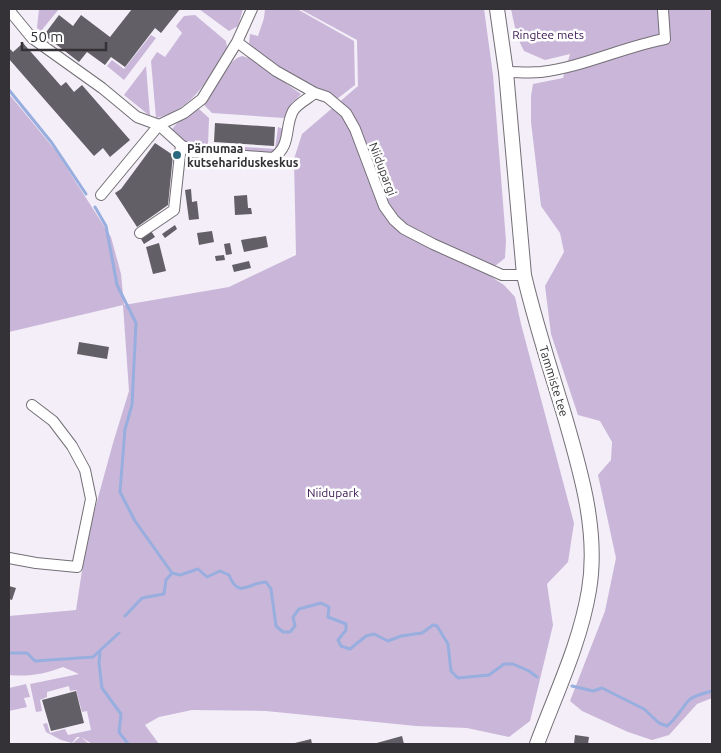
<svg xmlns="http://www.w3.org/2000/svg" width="721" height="753" font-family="Ubuntu,sans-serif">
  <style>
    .green { fill: #cab6d9 }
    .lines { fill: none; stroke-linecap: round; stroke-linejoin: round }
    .stream { stroke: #97aedf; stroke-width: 3 }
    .building { fill: #635f66 }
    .minor-casing { stroke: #736f76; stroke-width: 12 }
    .secondary-casing { stroke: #736f76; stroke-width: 16 }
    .minor { stroke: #fff; stroke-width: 10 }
    .secondary { stroke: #fff; stroke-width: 14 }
    .poi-dot { fill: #2a697e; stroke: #fefefe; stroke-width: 2 }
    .labels { text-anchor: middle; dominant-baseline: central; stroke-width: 5; stroke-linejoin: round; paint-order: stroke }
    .park-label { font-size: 12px; fill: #3a154f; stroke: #fefefe }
    .poi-label { font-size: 12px; font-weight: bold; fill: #343236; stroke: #fefefe; text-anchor: start }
    .street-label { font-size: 12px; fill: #343236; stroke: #fefefe }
  </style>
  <rect width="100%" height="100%" fill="#f3eef7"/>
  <!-- green -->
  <path class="green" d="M39 9H59L41 31 37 28Z
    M199 9H243L238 26 229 31Z
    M265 9H297L354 41 355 85 337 99 282 69 256 51 249 43 250 34 258 36 264 18Z
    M300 9H484L493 75 506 241 505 258 495 266 490 276 504 285 515 297 521 324 574 523 568 562 547 584 553 625 530 721 509 737 467 728 416 726 266 711 192 710 159 717 145 725 159 744H102L99 743 92 744 81 737 89 744 73 743 80 737H77L72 743 61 740 46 732 43 724 47 723 50 733 65 729 68 735 91 730 87 711 82 712 76 690 70 691 69 686 47 692V697L40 700 42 711 36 712 30 684 79 674 63 667C44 674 29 677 9 675V616L76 610 87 538 113 443 129 391 123 305 9 332V94L56 151 111 237 121 274 124 305 229 287 296 255 294 159 302 134 358 86 357 40Z
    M511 9H712V698L697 704 669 735 652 740 628 732 582 711 570 701 605 611 616 558 598 475 611 460 612 442 600 421 578 415 551 334 545 286 564 252 560 233 541 206 531 122V96L533 84 563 78 570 54 545 60 524 51 517 37Z
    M195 15 226 41 227 47C207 79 196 108 156 118L151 61 157 52 165 57 182 33 176 26 184 16Z
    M151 35 156 38 124 80 107 66 112 60 124 69Z
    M242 56 249 58 301 94 292 103 284 118 212 113 204 105 232 62 237 58Z
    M146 66 150 116 124 95Z
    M199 109 209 118 208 145 206 150C194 148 176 142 172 129L179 121Z
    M278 127 283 129 278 149 271 155 213 150 214 145 275 149Z
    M26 684 30 697 24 698 27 707 9 711V688Z"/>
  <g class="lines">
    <!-- stream -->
    <path class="stream" d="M9 90 52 143 86 194
      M95 207 106 226 117 285 136 323 132 405 125 429 120 492 135 521 172 573
      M125 616 142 598 164 594 166 580 172 573 180 575 198 569 207 577 220 571 229 575C239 600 249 582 266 582L271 589 276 626 283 632H290L295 626 293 617 299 609 321 603 329 607 328 617 346 624V630L338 640 341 646 350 649 366 636 374 634 388 641 401 636 422 633 433 625 437 626 448 644 451 671 458 678 489 675 504 664H513L529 671 537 677
      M100 652 99 663 102 688 121 714 119 732 128 744
      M9 653H27L35 661 93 657 119 633
      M572 686 593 691 602 688 644 709 659 723 667 726C678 717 681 709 689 700 695 695 705 693 712 691"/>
  </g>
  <!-- building -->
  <path class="building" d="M132 9H180L161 33 155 28 125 67 111 57 105 65 87 52 79 62 44 35 59 15 73 26 81 15 110 37Z
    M23 43 61 86 66 82 74 92 82 85 130 140 110 157 103 148 94 156 9 59V48L13 52Z
    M215 123 275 127 274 146 214 142Z
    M155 143 173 155 168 205 137 227 115 193 121 189Z
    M191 189 192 202 197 201 199 219 189 220 185 190Z
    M247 195 248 208H251L252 214 235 215 234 196Z
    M175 225 177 229 165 238 162 234Z
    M151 231 155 237 144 244 141 239Z
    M212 231 214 242 199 245 197 233Z
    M266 236 268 247 244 252 241 240Z
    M159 243 166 271 153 274 146 247Z
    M230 243 232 254 226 255 224 244Z
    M224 255 225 260 216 261 215 256Z
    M249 261 251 268 234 272 232 265Z
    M79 342 109 347 107 359 77 354Z
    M9 586 16 588 12 600 9 599Z
    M76 691 84 723 51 731 42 700Z
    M575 735 589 737 588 744H574Z
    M402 736 404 744H373Z
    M311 739 312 744H291Z"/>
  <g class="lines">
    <!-- minor casing -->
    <g class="minor-casing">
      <path id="minor" d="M9 10 32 38 102 88 137 117 159 125 184 113 202 99 237 42 252 9
        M237 42 276 71 315 93 327 97 346 113 355 129 384 206 394 220 404 229 433 244 502 275H524
        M506 72C518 72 530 73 541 72 583 67 623 47 665 39L663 10
        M101 195 159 125 181 145 193 152 273 158C292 145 284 128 293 111 297 104 309 98 315 93
        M140 233 174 210 181 145
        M9 558 36 563 77 567 91 499 85 470 72 446 53 421 32 405"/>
    </g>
    <!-- secondary casing -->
    <g class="secondary-casing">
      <path id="secondary" d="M497 9 506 72 524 275C535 322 550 368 564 414 580 469 599 531 589 590 580 644 556 693 537 744"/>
    </g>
    <!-- minor -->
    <use href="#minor" class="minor"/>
    <!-- secondary -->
    <use href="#secondary" class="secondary"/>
  </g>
  <!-- markers -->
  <circle class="poi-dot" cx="177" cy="155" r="5"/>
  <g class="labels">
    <!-- park labels -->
    <g class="park-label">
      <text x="548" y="34">Ringtee mets</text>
      <text x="333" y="492">Niidupark</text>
    </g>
    <!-- poi labels -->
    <g class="poi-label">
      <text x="187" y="148">Pärnumaa<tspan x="187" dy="14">kutsehariduskeskus</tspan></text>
    </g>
    <!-- street labels -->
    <g class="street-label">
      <text transform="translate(383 169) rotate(69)">Niidupargi</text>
      <text transform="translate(554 381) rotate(73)">Tammiste tee</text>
    </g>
  </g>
  <!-- border -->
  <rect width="721" height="753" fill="none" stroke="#343236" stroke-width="20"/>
  <!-- scale -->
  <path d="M22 42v8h84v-8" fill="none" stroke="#343236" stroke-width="2.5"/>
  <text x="30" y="42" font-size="15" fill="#343236" stroke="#fefefe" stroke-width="4" paint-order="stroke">50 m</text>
</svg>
